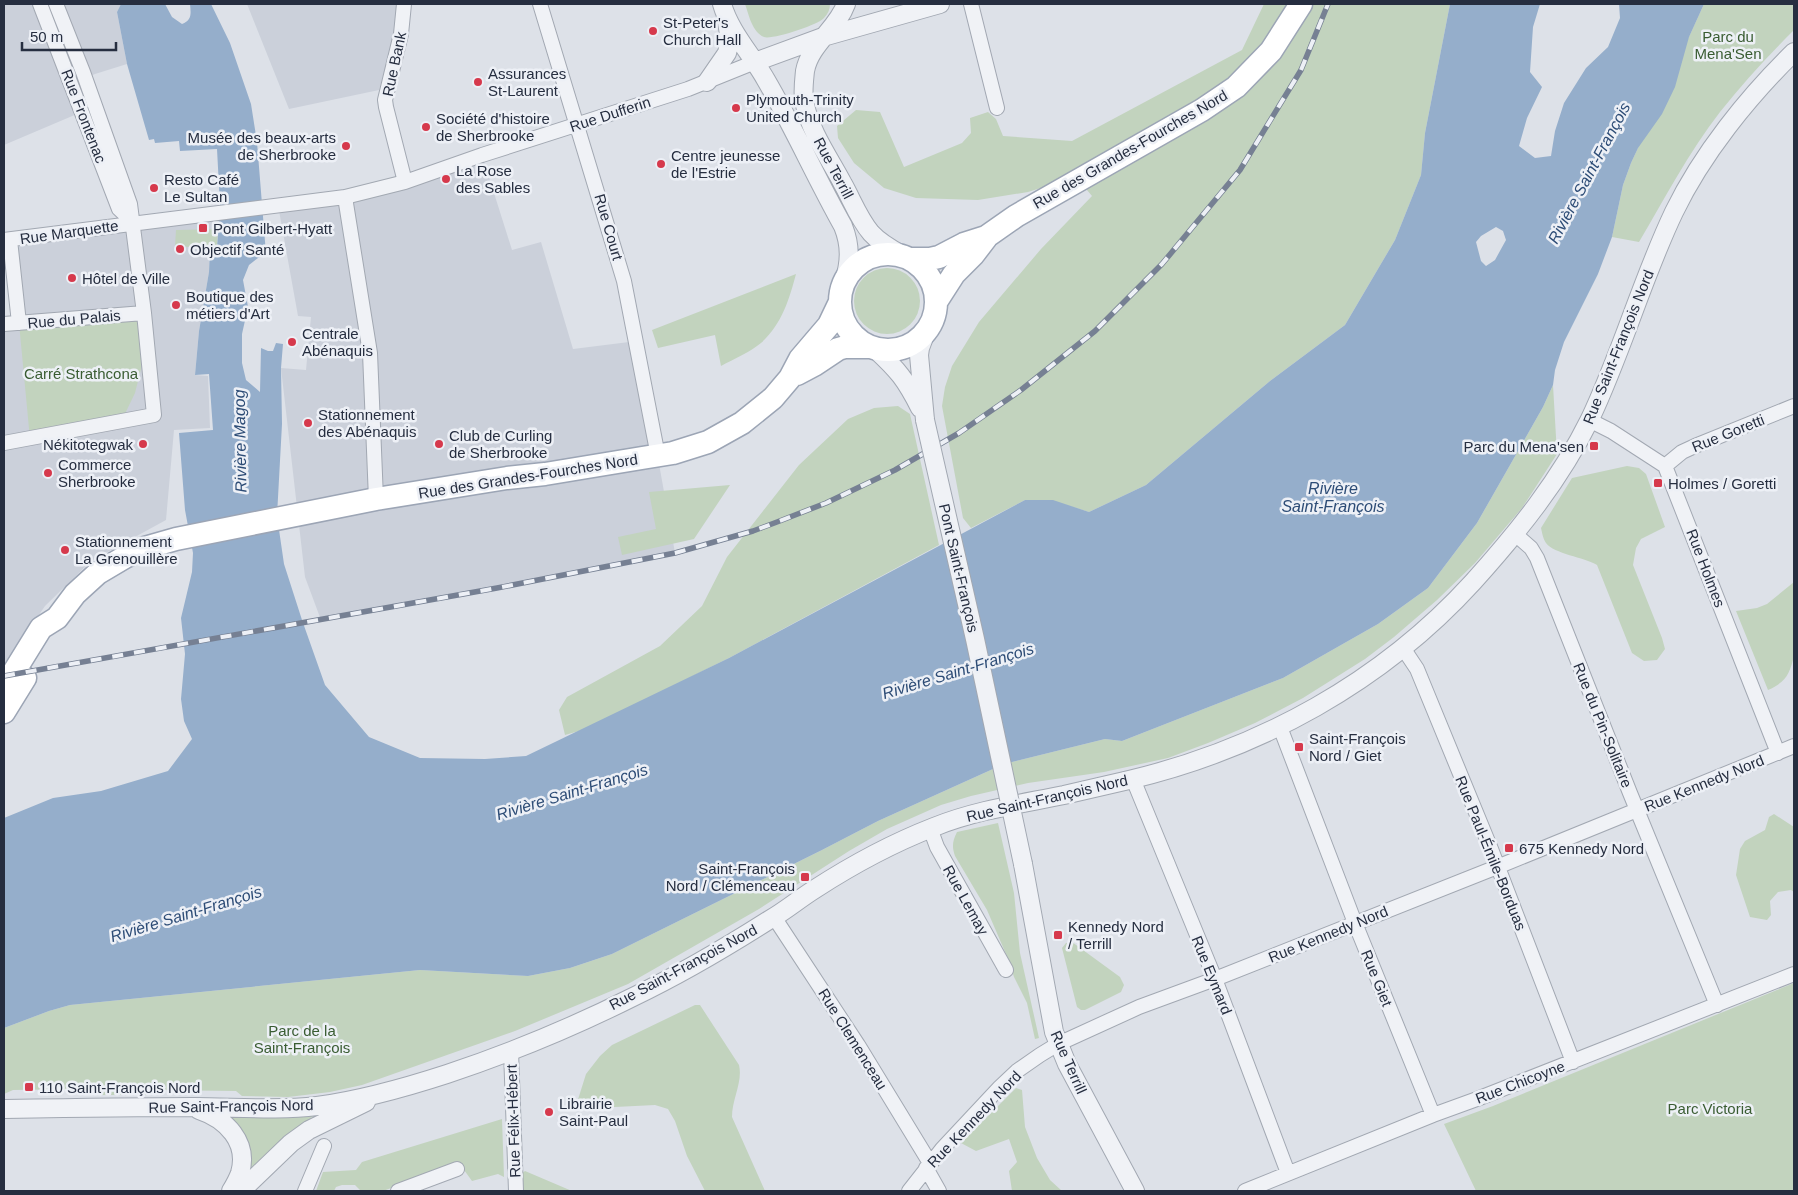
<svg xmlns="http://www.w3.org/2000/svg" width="1798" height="1195" font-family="Arial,sans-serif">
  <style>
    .built { fill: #cbd0da }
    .green { fill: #c2d3be }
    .water { fill: #95aecb; fill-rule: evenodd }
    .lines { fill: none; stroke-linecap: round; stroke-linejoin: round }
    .minor-casing { stroke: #a2a8b2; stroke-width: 16 }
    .tertiary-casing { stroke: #a2a8b2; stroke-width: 20 }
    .primary-casing { stroke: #9ca5b5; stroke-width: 25 }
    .minor { stroke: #f0f2f6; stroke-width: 14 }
    .tertiary { stroke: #f0f2f6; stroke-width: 18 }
    .primary { stroke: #fff; stroke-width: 22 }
    .rail-casing { stroke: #768093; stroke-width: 5.5 }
    .rail { stroke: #edf0f6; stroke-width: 4; stroke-dasharray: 11; stroke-linecap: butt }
    .tertiary-bridge-casing { stroke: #a2a8b2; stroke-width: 20; stroke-linecap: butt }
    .tertiary-bridge { stroke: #f0f2f6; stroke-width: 18 }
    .poi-dot { fill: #d6394c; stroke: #edf0f6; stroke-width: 2 }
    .labels { text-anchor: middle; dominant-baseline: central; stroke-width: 5; stroke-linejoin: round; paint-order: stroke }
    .poi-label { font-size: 15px; fill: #262e40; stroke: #edf0f6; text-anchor: start }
    .park-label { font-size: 15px; fill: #395c32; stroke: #edf0f6 }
    .street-label { font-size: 15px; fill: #262e40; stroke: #edf0f6 }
    .water-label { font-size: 16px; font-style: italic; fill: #2d4c76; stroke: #edf0f6 }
  </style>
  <rect width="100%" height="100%" fill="#dde1e8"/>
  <!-- built -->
  <path class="built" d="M4 4H121L117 12 127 64 95 74 66 85 77 114 4 145Z
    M247 4H397V24L379 90 289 109Z
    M482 155 512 250 541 242 573 349 637 341 675 553 497 588 321 620 305 577 281 368 306 370 311 317 298 316 278 205 344 197Z
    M220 215 218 229 210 249 209 272 199 331 195 375 208 376 210 428 174 430 166 520 91 561 45 606 4 666V325L19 323 10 240Z"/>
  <!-- green -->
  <path class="green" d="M745 4H830C830 9 828 14 824 18 818 25 772 40 764 37 752 32 749 15 745 4Z
    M1264 4H1450L1425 133 1421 175 1395 240 1345 325 1270 381 1146 485 1089 512 1053 501 1025 500 971 528 963 518 942 406 945 387 952 366 979 322 1041 249 1092 196 1076 177 1028 192 978 200 916 198 884 188 854 163 838 138 837 126 856 110 880 112 904 167 962 143 971 133 970 118 988 112 996 119 1003 136 1072 141 1242 50Z
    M1704 4H1794V30C1768 56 1743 83 1720 112 1689 152 1665 198 1639 242L1612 237 1623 185 1631 163Z
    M218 229 217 249 175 246 176 230Z
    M854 301a33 33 0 1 1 66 0a33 33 0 1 1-66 0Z
    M796 274C789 300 782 324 761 343 750 352 734 359 721 366L715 335 658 348 652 330Z
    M144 313 147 345 135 393 122 420 30 439 19 323Z
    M1553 385 1557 454 1522 508 1475 563 1437 600 1394 637 1365 659 1303 698 1255 723 1208 743 1168 758 1104 772 1028 783 971 796 941 805 887 829 849 851 759 909 628 984 515 1031 362 1085 330 1092 288 1097 242 1096 236 1091 152 1090 146 1095H93L84 1089 13 1090 4 1094V1028L49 1011 70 1005 420 970 528 976 570 968 612 954 822 850 878 821 1004 764 1105 739 1122 741 1283 678 1378 624 1428 588 1477 523 1543 407Z
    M898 406 910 414 939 545 729 658 586 729 565 735 559 710 567 697 660 646 702 606 727 557 799 465 848 419 874 408Z
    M1627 466 1639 468 1646 474 1665 527 1641 539 1636 548 1633 565 1662 638 1665 649 1657 660 1644 661 1632 653 1597 565C1584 557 1554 554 1546 543 1543 539 1542 532 1541 528L1572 478Z
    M730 485 694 539 622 555 618 537 656 529 649 492Z
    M1794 582V655C1790 674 1786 682 1768 690L1736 611 1757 608 1767 604Z
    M1774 814 1794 827V892L1791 890 1778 892 1770 901 1771 915 1767 920 1750 917 1736 875 1740 849 1745 841 1765 830 1769 817Z
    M998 823 1014 893 1020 953 1039 1038 1035 1039 1027 1003 1014 977 1009 961 987 910 955 856C952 847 952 842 957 832Z
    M1072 942 1120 977 1124 985 1121 992 1085 1010H1081L1077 1007 1062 948 1066 943Z
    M1794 983V1191H1476L1444 1124 1493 1106Z
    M695 1005H700L739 1065C743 1082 732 1099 732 1117L765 1191H705L687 1156 675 1121 668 1109 655 1105 575 1109 586 1074 600 1056 612 1045Z
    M1016 1088 1022 1090 1025 1127 1037 1158 1050 1180 1062 1191H1012L1009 1171 1017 1162 1009 1139 976 1151 961 1143Z
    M220 1114 315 1115 285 1136 247 1172Z
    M502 1119 504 1177 498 1174 472 1181 459 1163 383 1191H361L355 1185H342L336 1187 334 1191H316L323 1172 356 1170 362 1162Z
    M525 1171 572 1191H522L521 1174Z"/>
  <!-- water -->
  <path class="water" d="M121 4H165L172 17 182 24C192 20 191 14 190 4H211L230 43 251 104 257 142 266 254 258 258 249 265 243 280 248 307 242 334V363L246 380 260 392 261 348 268 351H273L276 343 283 344 281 368 282 424 277 516 284 564 302 620 325 685 369 737 420 758 485 759 526 756 729 658 1025 500H1053L1089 512 1146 485 1270 381 1345 325 1395 240 1421 175 1425 133 1450 4H1540L1533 27 1530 72 1542 87 1527 118 1519 146 1535 158 1551 156 1555 131 1564 103 1586 68 1608 47 1620 18 1619 4H1704L1689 37 1675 87 1662 114 1638 148 1631 163 1623 185 1612 237 1598 274 1564 342 1555 370 1553 385 1543 407 1477 523 1428 588 1378 624 1283 678 1122 741 1105 739 1004 764 878 821 822 850 612 954 570 968 528 976 420 970 70 1005 49 1011 4 1028V818L53 798 101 791 168 771 192 739 184 721 181 699 185 654 181 618 192 572 193 553 185 510 179 433 213 430 209 374 195 375 199 331 209 272 210 248H217L220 205 217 149 180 151 179 141 155 143 154 139 149 140 127 64 117 12ZM1496 227 1503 231 1506 240 1495 260 1486 266 1481 261 1476 242 1481 236Z"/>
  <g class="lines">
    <!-- minor casing -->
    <g class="minor-casing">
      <path id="minor" d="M40 4 119 209 134 223
        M404 4 401 34 385 100 386 107 405 182
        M540 4 624 281 658 456
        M971 4 997 108
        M345 197 370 353 376 499
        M4 240 345 197 405 182 482 155 688 89 755 62
        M10 240 19 323
        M4 324 144 313
        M1589 420 1611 431 1665 466 1778 753
        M4 443 154 415 144 313 130 204 83 72 56 4
        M1665 466 1682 452 1695 446 1794 406
        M1515 534 1531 548 1537 558 1630 793 1717 1005
        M1403 648 1417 669 1491 849 1573 1062
        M1280 727 1355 923 1433 1115
        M1133 779 1215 979 1288 1173
        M930 828 937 847 1006 970
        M774 917 858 1045 930 1163
        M511 1051 516 1191
        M926 1168 939 1191
        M305 1191 324 1146
        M398 1191 457 1169
        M909 1191 942 1149 1000 1087 1017 1071 1040 1055 1058 1044 1139 1007 1215 979 1497 867 1794 746
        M1245 1191 1433 1115 1477 1099 1794 974"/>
    </g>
    <!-- tertiary casing -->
    <g class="tertiary-casing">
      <path id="tertiary" d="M722 4C730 32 752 55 766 80 794 128 816 178 843 226 851 246 850 262 844 282
        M846 4C837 29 810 44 805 71 804 81 802 96 805 105 811 133 830 159 843 184 852 200 859 219 871 233 880 243 891 249 902 255
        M755 62 823 37 940 4
        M707 82 727 53 730 40 727 22
        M875 349C898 370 906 380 920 408
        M925 420 919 355 920 348 926 332
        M1023 864 1054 1032 1067 1064 1135 1191
        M4 1109C67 1108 130 1107 194 1107 233 1107 279 1111 317 1106 361 1100 404 1088 447 1074 510 1053 573 1027 633 997 679 975 725 948 769 920 785 911 799 899 815 889 852 865 893 843 934 827 976 810 1020 804 1064 795 1086 790 1107 785 1129 780 1260 749 1382 682 1473 582 1518 532 1560 480 1590 419 1622 352 1642 279 1674 212 1702 154 1748 97 1794 52
        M199 1110C226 1119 249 1142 240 1173 238 1179 234 1186 231 1191
        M241 1191 291 1143 309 1130 366 1102"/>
    </g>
    <!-- primary casing -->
    <g class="primary-casing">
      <path id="primary" d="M840 302a48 48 0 1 1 96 0a48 48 0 1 1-96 0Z
        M911 259H930L939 257 964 244 986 237 1016 216 1202 110 1236 87 1271 51 1301 4
        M936 302 954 274 973 255 986 238
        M797 374 814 365 838 349 845 347H870
        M4 688 41 628 57 618 75 594 98 573 125 557 141 549 176 539 376 499 507 478 545 474 642 458 673 453 708 442 742 423 773 398 790 378 800 359 829 325 840 302
        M4 712 25 678"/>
    </g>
    <!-- minor -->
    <use href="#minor" class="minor"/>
    <!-- tertiary -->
    <use href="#tertiary" class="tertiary"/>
    <!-- primary -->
    <use href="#primary" class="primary"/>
    <!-- rail casing -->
    <g class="rail-casing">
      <path id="rail" d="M4 676 497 588 675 553 753 531 777 522 826 503 895 470 959 433 1021 390 1095 331 1162 264 1240 170 1301 70 1328 4"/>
    </g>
    <!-- rail -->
    <use href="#rail" class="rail"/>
    <!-- tertiary-bridge casing -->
    <g class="tertiary-bridge-casing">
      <path id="tertiary-bridge" d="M925 420 975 639 1023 864"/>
    </g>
    <!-- tertiary-bridge -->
    <use href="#tertiary-bridge" class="tertiary-bridge"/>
  </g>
  <!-- markers -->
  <g class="poi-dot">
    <circle cx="653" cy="31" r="5"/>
    <circle cx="478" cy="82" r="5"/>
    <circle cx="736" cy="108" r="5"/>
    <circle cx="426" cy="127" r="5"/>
    <circle cx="346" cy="146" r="5"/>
    <circle cx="661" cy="164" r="5"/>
    <circle cx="446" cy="179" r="5"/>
    <circle cx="154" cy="188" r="5"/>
    <rect x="198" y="223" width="10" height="10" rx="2.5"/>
    <circle cx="180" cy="249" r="5"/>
    <circle cx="72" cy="278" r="5"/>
    <circle cx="176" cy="305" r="5"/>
    <circle cx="292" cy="342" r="5"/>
    <circle cx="308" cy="423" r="5"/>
    <circle cx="143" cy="444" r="5"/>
    <circle cx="439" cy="444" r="5"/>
    <rect x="1589" y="441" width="10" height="10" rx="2.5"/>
    <circle cx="48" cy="473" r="5"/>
    <rect x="1653" y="478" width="10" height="10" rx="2.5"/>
    <circle cx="65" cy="550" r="5"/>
    <rect x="1294" y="742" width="10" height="10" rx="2.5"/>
    <rect x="1504" y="843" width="10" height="10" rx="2.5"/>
    <rect x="800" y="872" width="10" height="10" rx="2.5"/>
    <rect x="1053" y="930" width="10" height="10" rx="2.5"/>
    <rect x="24" y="1082" width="10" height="10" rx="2.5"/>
    <circle cx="549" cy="1112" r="5"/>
  </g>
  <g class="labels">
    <!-- poi labels -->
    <g class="poi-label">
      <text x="663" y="22">St-Peter's<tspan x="663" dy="17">Church Hall</tspan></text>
      <text x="488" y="73">Assurances<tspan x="488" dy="17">St-Laurent</tspan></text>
      <text x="746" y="99">Plymouth-Trinity<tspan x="746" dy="17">United Church</tspan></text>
      <text x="436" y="118">Société d'histoire<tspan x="436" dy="17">de Sherbrooke</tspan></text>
      <text x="336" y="137" text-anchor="end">Musée des beaux-arts<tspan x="336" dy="17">de Sherbrooke</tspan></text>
      <text x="671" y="155">Centre jeunesse<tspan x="671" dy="17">de l'Estrie</tspan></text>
      <text x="456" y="170">La Rose<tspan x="456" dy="17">des Sables</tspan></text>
      <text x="164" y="179">Resto Café<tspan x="164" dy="17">Le Sultan</tspan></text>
      <text x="213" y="228">Pont Gilbert-Hyatt</text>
      <text x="190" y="249">Objectif Santé</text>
      <text x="82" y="278">Hôtel de Ville</text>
      <text x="186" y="296">Boutique des<tspan x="186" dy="17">métiers d'Art</tspan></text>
      <text x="302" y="333">Centrale<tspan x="302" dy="17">Abénaquis</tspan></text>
      <text x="318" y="414">Stationnement<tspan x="318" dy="17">des Abénaquis</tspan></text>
      <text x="449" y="435">Club de Curling<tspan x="449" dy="17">de Sherbrooke</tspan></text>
      <text x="133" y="444" text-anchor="end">Nékitotegwak</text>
      <text x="1584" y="446" text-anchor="end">Parc du Mena'sen</text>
      <text x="58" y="464">Commerce<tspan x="58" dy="17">Sherbrooke</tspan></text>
      <text x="1668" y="483">Holmes / Goretti</text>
      <text x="75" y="541">Stationnement<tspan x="75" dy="17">La Grenouillère</tspan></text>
      <text x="1309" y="738">Saint-François<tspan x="1309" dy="17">Nord / Giet</tspan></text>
      <text x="1519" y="848">675 Kennedy Nord</text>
      <text x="795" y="868" text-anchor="end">Saint-François<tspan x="795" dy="17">Nord / Clémenceau</tspan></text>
      <text x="1068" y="926">Kennedy Nord<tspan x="1068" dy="17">/ Terrill</tspan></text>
      <text x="39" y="1087">110 Saint-François Nord</text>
      <text x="559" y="1103">Librairie<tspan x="559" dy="17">Saint-Paul</tspan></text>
    </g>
    <!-- park labels -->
    <g class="park-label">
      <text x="1728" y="36">Parc du<tspan x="1728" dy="17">Mena'Sen</tspan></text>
      <text x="81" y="373">Carré Strathcona</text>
      <text x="302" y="1030">Parc de la<tspan x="302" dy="17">Saint-François</tspan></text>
      <text x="1710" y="1108">Parc Victoria</text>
    </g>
    <!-- street labels -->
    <g class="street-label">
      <text transform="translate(394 64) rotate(-78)">Rue Bank</text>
      <text transform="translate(610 114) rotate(-18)">Rue Dufferin</text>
      <text transform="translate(84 116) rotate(69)">Rue Frontenac</text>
      <text transform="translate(1130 149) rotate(-30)">Rue des Grandes-Fourches Nord</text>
      <text transform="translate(834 168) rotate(62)">Rue Terrill</text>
      <text transform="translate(609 227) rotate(74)">Rue Court</text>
      <text transform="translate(69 232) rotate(-8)">Rue Marquette</text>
      <text transform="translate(74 319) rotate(-5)">Rue du Palais</text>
      <text transform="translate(1618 347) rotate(-68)">Rue Saint-François Nord</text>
      <text transform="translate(1728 433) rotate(-22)">Rue Goretti</text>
      <text transform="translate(528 476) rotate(-9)">Rue des Grandes-Fourches Nord</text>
      <text transform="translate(959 568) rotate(77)">Pont Saint-François</text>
      <text transform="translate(1706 568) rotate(69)">Rue Holmes</text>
      <text transform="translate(1603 725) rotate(68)">Rue du Pin-Solitaire</text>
      <text transform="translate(1704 783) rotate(-22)">Rue Kennedy Nord</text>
      <text transform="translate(1047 798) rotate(-13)">Rue Saint-François Nord</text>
      <text transform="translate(1491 853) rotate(68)">Rue Paul-Émile-Borduas</text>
      <text transform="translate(966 900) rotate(61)">Rue Lemay</text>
      <text transform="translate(1328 934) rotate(-22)">Rue Kennedy Nord</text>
      <text transform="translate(683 967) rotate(-28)">Rue Saint-François Nord</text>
      <text transform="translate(1212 975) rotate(68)">Rue Eymard</text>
      <text transform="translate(1377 978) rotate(68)">Rue Giet</text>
      <text transform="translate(853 1039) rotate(58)">Rue Clemenceau</text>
      <text transform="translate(1069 1062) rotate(66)">Rue Terrill</text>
      <text transform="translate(1520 1082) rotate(-21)">Rue Chicoyne</text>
      <text transform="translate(231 1106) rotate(-1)">Rue Saint-François Nord</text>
      <text transform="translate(974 1119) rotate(-46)">Rue Kennedy Nord</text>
      <text transform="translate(513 1121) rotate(-92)">Rue Félix-Hébert</text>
    </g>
    <!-- water labels -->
    <g class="water-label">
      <text transform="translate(1589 173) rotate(-62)">Rivière Saint-François</text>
      <text transform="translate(240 441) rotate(-91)">Rivière Magog</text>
      <text x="1333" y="488">Rivière<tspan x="1333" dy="18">Saint-François</tspan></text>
      <text transform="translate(958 671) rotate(-17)">Rivière Saint-François</text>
      <text transform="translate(572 792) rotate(-17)">Rivière Saint-François</text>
      <text transform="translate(186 914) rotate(-17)">Rivière Saint-François</text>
    </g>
  </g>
  <!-- border -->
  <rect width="1798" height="1195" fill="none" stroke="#262e40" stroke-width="10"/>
  <!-- scale -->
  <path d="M22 42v8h94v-8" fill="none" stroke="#262e40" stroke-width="2.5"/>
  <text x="30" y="42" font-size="15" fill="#262e40" stroke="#edf0f6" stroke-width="4" paint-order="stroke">50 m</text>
</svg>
